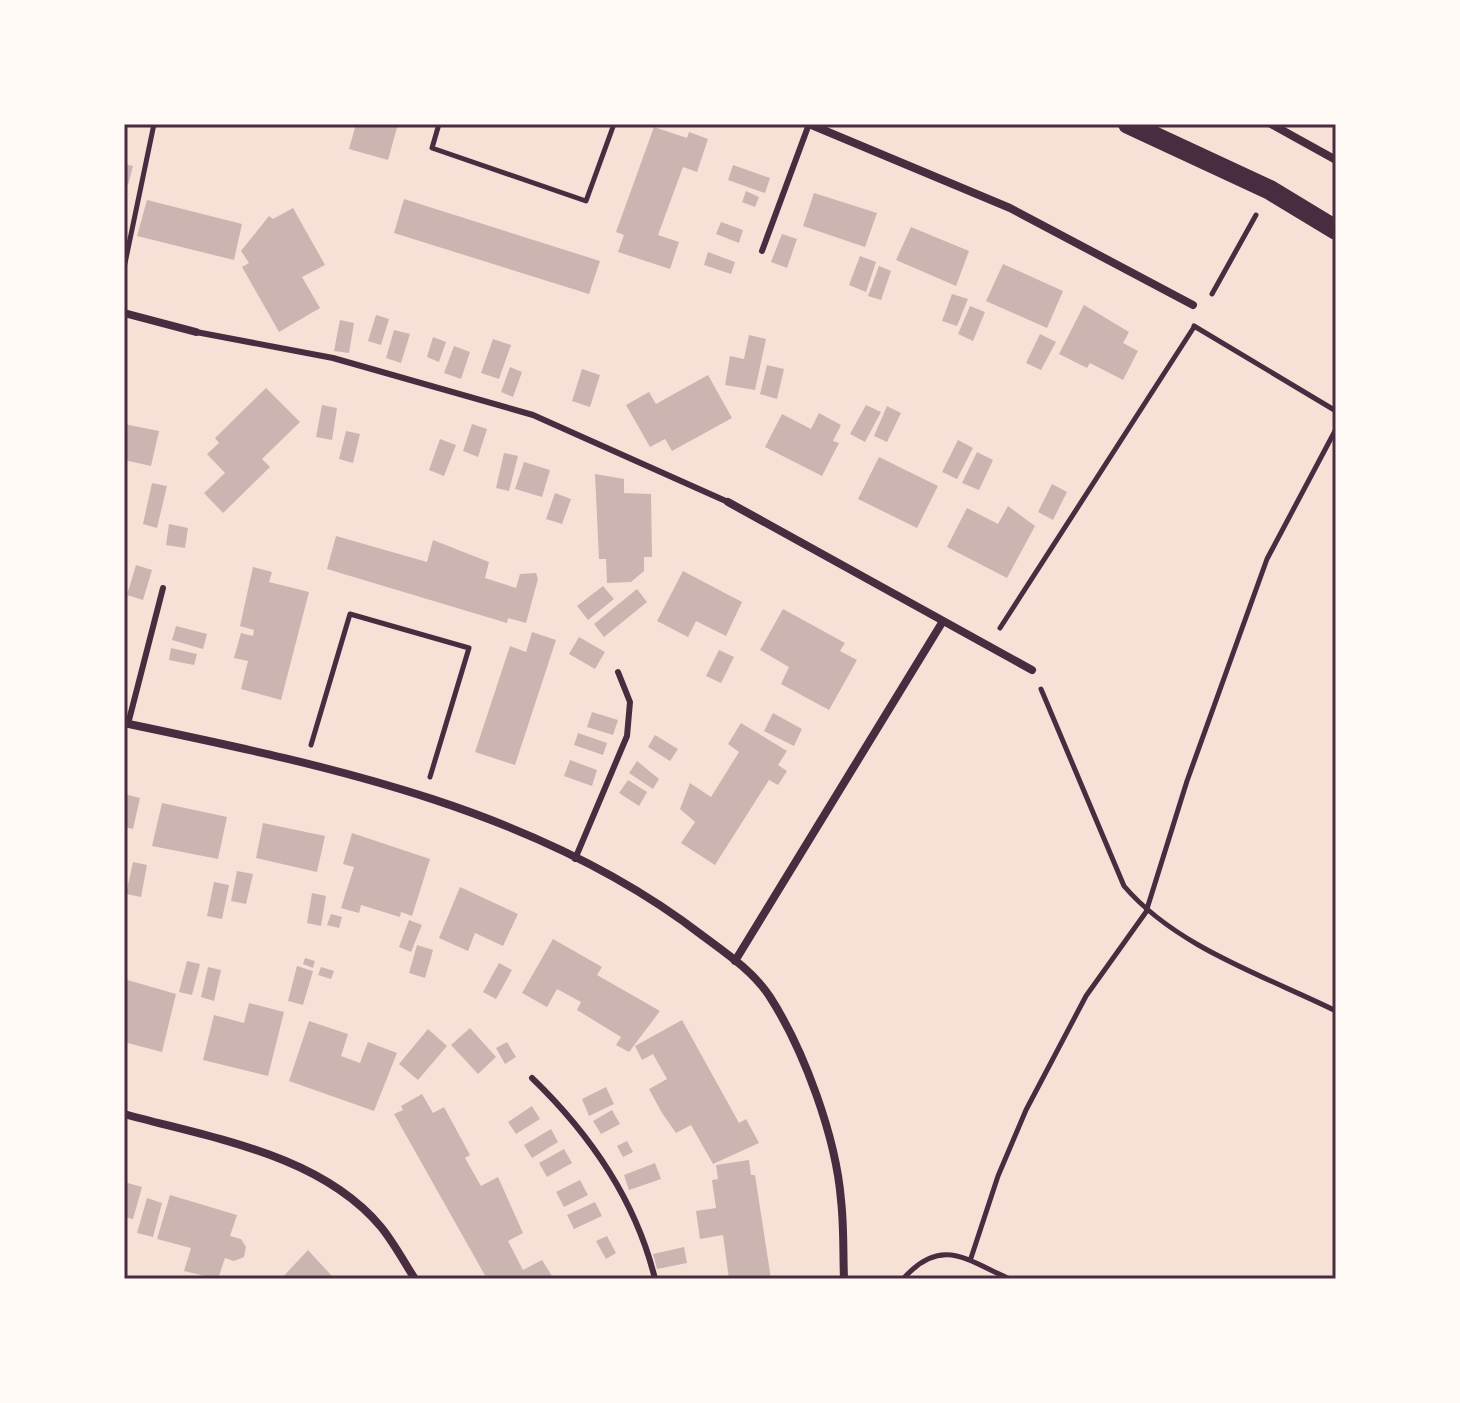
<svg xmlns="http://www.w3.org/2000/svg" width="1460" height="1403" font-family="'Golos Text',sans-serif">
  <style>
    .building { fill: #ccb4b1 }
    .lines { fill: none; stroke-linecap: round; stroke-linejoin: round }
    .path { stroke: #4a2c40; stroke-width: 5 }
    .service { stroke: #4a2c40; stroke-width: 6 }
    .minor { stroke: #4a2c40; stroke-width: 8 }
    .primary { stroke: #4a2c40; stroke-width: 20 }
    .neatline { fill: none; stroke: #4a2c40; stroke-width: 3 }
  </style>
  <rect width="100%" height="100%" fill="#f7e1d7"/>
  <!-- building -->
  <path class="building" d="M356 124H398L388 160 349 149Z
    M654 127 687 138 689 132 708 139 697 172 683 167 658 235 679 242 670 269 618 252 624 235 616 232Z
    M124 164 133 166 128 185 124 184Z
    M733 165 770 178 765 193 728 180Z
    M746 191 759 197 755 207 742 202Z
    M814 193 877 213 865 247 803 226Z
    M404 199 600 261 589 294 394 233Z
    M147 200 242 224 234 260 137 236Z
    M293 208 325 265 302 277 320 308 279 332 242 267 249 263 241 251 269 216 273 219Z
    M721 222 743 230 739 243 716 234Z
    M911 227 969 251 956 286 896 260Z
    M782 234 797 239 787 268 771 262Z
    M708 252 735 262 731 274 704 265Z
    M860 256 876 262 866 292 849 285Z
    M1003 264 1063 291 1047 328 986 301Z
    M879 266 891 271 881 300 868 296Z
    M952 294 968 299 957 326 942 321Z
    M1084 305 1129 332 1123 343 1138 351 1123 380 1090 363 1087 368 1059 354Z
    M970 306 985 312 973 341 958 334Z
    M376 315 389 319 381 345 368 341Z
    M340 320 354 323 349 353 334 351Z
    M394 330 410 334 401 363 386 358Z
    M1040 334 1056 342 1041 370 1026 363Z
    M749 335 766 339 755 390 725 385 730 356 744 359Z
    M433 337 446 342 439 362 427 357Z
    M493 339 511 345 499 379 481 373Z
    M454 346 470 352 461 379 444 373Z
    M767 365 784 369 777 399 760 394Z
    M510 367 522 372 513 397 501 392Z
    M582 369 600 375 590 407 572 401Z
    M708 375 732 418 672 451 665 439 650 447 626 405 649 392 656 404Z
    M266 388 300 422 262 459 270 467 223 513 204 493 225 473 207 454 219 443 215 438Z
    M322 405 337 408 332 440 316 437Z
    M866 405 881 412 865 442 850 434Z
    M887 406 901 413 887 442 874 436Z
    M819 413 841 425 833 441 839 443 822 476 765 447 782 414 811 429Z
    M124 424 159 431 151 466 124 460Z
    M472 424 487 429 478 457 463 451Z
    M346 431 360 434 353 463 339 459Z
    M440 439 456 445 444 476 429 470Z
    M958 440 973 448 957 479 942 472Z
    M977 452 993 460 979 490 962 483Z
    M504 453 518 456 509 491 496 488Z
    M879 457 938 486 917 528 858 499Z
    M524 462 550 470 542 497 515 489Z
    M595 474 624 479V493L651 494 652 557H644V571L631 582 607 583 606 559H599Z
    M152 483 167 486 157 528 143 524Z
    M1052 484 1067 492 1053 520 1038 512Z
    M555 493 571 499 562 524 546 519Z
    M1008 506 1035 526 1007 578 947 547 967 508 998 524Z
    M169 524 188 528 185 548 166 545Z
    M336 536 427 562 433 540 489 562 485 578 516 588 520 574 536 573 538 579 526 623 508 618 507 623 327 569Z
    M136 565 152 570 143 600 127 595Z
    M253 567 272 572 269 582 309 592 281 700 241 689 248 661 234 658 241 633 253 636 254 630 240 626Z
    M683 571 742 602 726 636 696 621 688 637 657 621Z
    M603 586 614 599 588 620 577 606Z
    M637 589 647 602 604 637 594 624Z
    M783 609 845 643 840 651 857 660 829 710 781 684 789 667 760 650Z
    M176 626 207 634 203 649 172 640Z
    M532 632 556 640 515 765 475 752 510 646 526 652Z
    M579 637 605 652 595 669 569 654Z
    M171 648 197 654 194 665 169 660Z
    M719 650 734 657 721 683 706 676Z
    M592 712 618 720 613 735 587 727Z
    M773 713 802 729 794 746 764 731Z
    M741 723 787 751 778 765 787 771 778 785 769 780 715 865 681 843 695 822 680 809 690 783 711 797 739 752 728 744Z
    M578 733 607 743 603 755 574 745Z
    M655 735 678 749 670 761 648 747Z
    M570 760 597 770 592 786 564 776Z
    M637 761 659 779 653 789 629 773Z
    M628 780 647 792 639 806 619 793Z
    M124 794 140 798 133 829 124 827Z
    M162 803 227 817 218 859 152 846Z
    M263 823 325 836 317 872 256 858Z
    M352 833 430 859 412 916 401 912 400 917 361 905 359 913 341 908 354 867 343 864Z
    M133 862 147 865 141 897 126 894Z
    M237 871 253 874 246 904 231 901Z
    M214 882 229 885 222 919 207 916Z
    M460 887 518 914 503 946 475 933 468 951 439 938Z
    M312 893 326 896 321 926 307 923Z
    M331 914 342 917 339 928 327 925Z
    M409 920 422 925 411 952 399 947Z
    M553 939 602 967 597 975 660 1011 629 1052 616 1045 621 1037 577 1010 581 1002 557 989 547 1007 522 993Z
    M417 945 433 950 425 978 409 973Z
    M305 958 315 961 313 968 303 964Z
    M187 961 200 964 192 995 179 992Z
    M499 963 512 970 496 999 483 992Z
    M297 966 313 971 303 1005 288 1001Z
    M208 967 221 970 214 1001 201 997Z
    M321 967 334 971 331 979 318 975Z
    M124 979 176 994 162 1052 124 1042Z
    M249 1003 284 1012 268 1076 203 1060 214 1015 244 1023Z
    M682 1020 739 1123 746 1119 759 1143 713 1164 691 1125 676 1133 662 1113 649 1089 667 1079 653 1054 642 1060 635 1046Z
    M309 1021 348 1034 341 1056 360 1063 368 1042 397 1053 374 1111 289 1081Z
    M470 1028 496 1057 478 1074 451 1045Z
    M428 1029 447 1046 418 1080 399 1064Z
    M507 1042 516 1057 505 1064 496 1048Z
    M606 1087 614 1104 589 1116 582 1099Z
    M422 1094 433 1113 444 1107 470 1155 465 1158 481 1186 498 1177 523 1233 508 1241 523 1270 542 1260 554 1279H487L394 1114 403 1110 401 1106Z
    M532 1106 540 1119 516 1134 508 1122Z
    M612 1110 620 1124 601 1134 593 1121Z
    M551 1129 558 1142 532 1158 524 1145Z
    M627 1141 633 1152 623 1157 617 1146Z
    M564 1149 572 1163 547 1177 539 1163Z
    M749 1160 751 1175H755L771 1279H729L723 1235 700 1239 696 1211 716 1208 712 1180 718 1179 716 1165Z
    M655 1163 661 1179 629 1190 624 1175Z
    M580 1180 588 1195 564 1207 556 1192Z
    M124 1182 142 1187 133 1219 124 1217Z
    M170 1195 237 1215 230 1236 241 1239 246 1247 244 1257 234 1261 225 1258 218 1279 184 1271 191 1248 157 1239Z
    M147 1198 162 1203 153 1237 137 1233Z
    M595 1202 602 1216 574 1229 567 1215Z
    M607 1236 616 1253 606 1259 596 1241Z
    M684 1247 687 1263 657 1269 653 1254Z
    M308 1250 330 1274 336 1279H281Z"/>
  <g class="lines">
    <!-- path -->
    <path class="path" d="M439 124 432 148 586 201 614 124
      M124 268 154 124
      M1212 294 1256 215
      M1194 326 1336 411
      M1000 628 1194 327
      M1041 689 1124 886C1176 947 1265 976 1336 1011
      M311 745 350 614 469 648 430 777
      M971 1258 998 1176 1026 1110 1086 996 1146 912 1187 781 1267 559 1336 429
      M903 1279C942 1235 968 1261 1010 1279"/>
    <!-- service -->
    <path class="service" d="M762 251 809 124
      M196 332 333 358 533 415 728 502
      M128 724 163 588
      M575 859 627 736 630 702 618 672
      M532 1078C589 1133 636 1201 655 1279"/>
    <!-- minor -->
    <path class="minor" d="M809 124 1010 208 1193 305
      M1271 124 1336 160
      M124 313 196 332
      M728 502 1032 670
      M124 723C324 765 538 808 703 936 726 953 754 972 770 997 804 1050 836 1137 841 1200 844 1226 843 1253 844 1279
      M735 961 943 621
      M124 1114C211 1138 320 1154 381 1227 394 1243 404 1262 415 1279"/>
    <!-- primary -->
    <path class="primary" d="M1128 124 1270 190 1336 230"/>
  </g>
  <!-- border -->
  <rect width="1460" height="1403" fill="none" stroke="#fffaf5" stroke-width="252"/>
  <rect x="126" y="126" width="1208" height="1151" class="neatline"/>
</svg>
